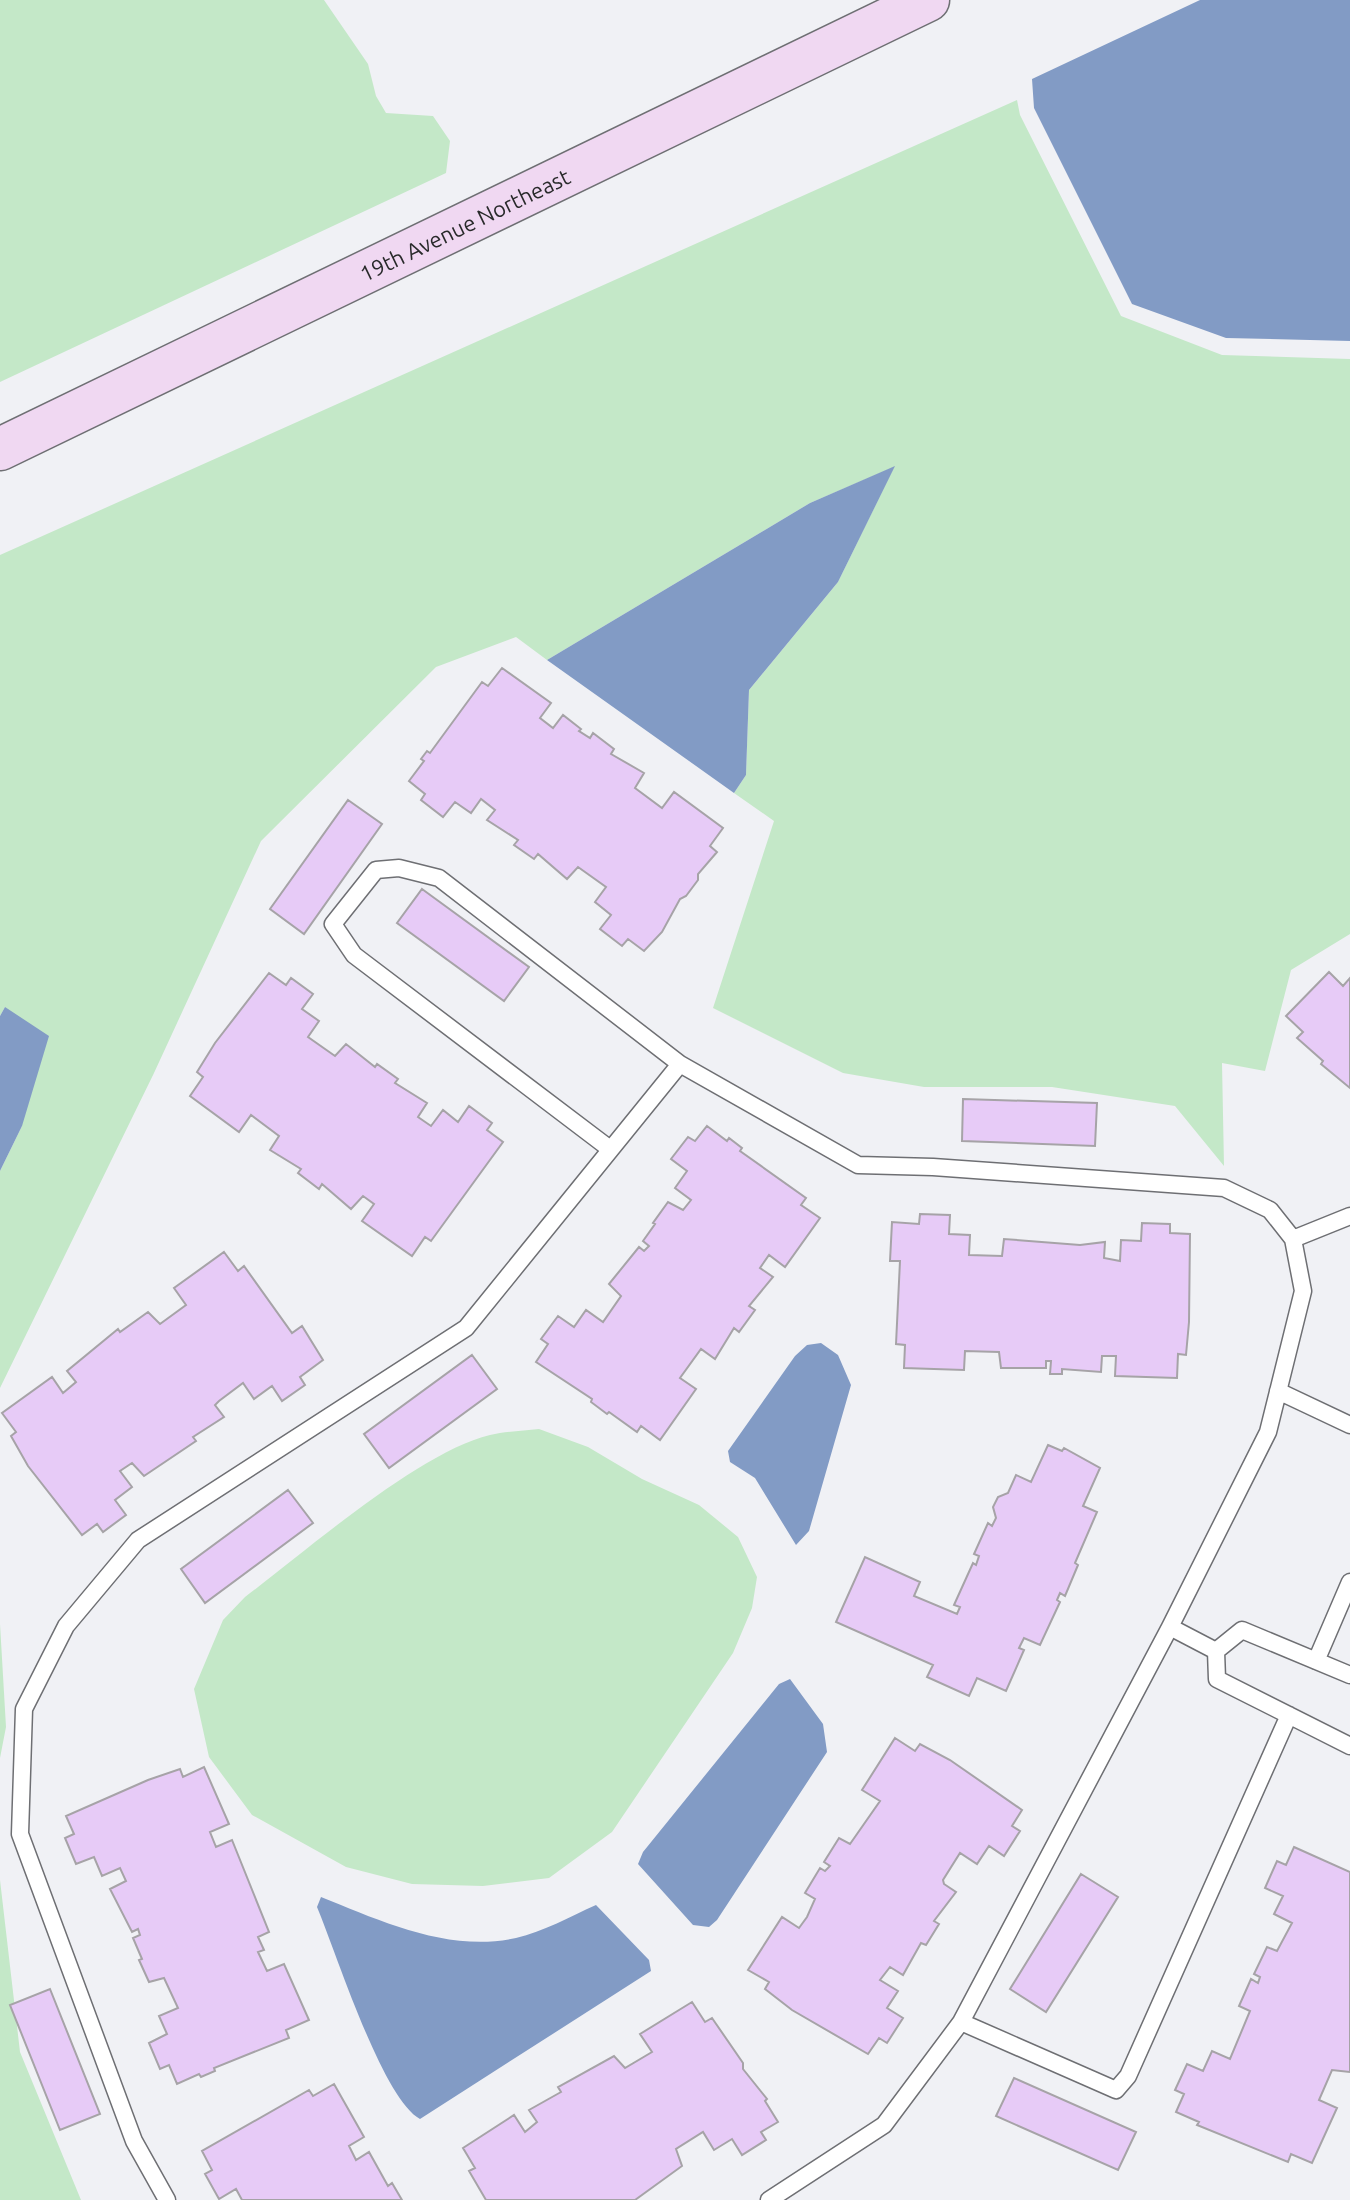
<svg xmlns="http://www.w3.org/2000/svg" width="1350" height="2200" font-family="Ubuntu,sans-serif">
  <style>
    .green { fill: #c4e8c8 }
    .water { fill: #829bc5 }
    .building { fill: #e7cbf7; stroke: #a6a3a7; stroke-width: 2 }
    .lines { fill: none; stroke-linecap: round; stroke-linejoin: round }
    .lane-casing { stroke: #6e6f73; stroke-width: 19 }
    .secondary-casing { stroke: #6e6f73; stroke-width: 45 }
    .lane { stroke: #fff; stroke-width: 16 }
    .secondary { stroke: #f0d8f2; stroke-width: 42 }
    .labels { text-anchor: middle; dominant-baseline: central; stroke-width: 6; stroke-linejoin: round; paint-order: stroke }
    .street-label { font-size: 22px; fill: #292a2b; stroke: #fefefe }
  </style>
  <rect width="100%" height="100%" fill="#f0f1f5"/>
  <!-- green -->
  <path class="green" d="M0 0H324L368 64 376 96 386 113 433 116 450 141 446 173 0 382Z
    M1017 100 1020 115 1121 316 1222 355 1350 359V934L1291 970 1265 1071 1222 1063 1224 1166 1175 1106 1052 1087H924L843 1073 713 1008 774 821 734 793 746 775 749 690 838 582 894 467 810 503 547 660 516 637 436 667 261 841 154 1073 0 1388V1171L22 1126 5 1007 0 1016V555Z
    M539 1429 588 1447 642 1479 699 1505 738 1537 757 1577 752 1608 733 1653 612 1832 549 1878 483 1886 412 1884 346 1867 252 1815 209 1757 194 1689 223 1620 245 1597C306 1551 419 1452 490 1435 506 1431 523 1431 539 1429Z
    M0 1624 6 1727 0 1758Z
    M0 1880 20 2052 81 2200H0Z"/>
  <!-- water -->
  <path class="water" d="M1200 0H1350V341L1226 338 1132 304 1034 108 1032 79Z
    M895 466 838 582 749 690 746 775 734 793 547 660 810 503Z
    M5 1007 49 1036 22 1126 0 1171V1016Z
    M821 1343 838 1355 851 1385 809 1531 796 1545 755 1478 730 1462 728 1451 795 1356 807 1345Z
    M790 1679 823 1724 827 1752 717 1920 709 1927 693 1925 638 1864 643 1852 779 1684Z
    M321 1897C381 1921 449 1953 516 1938 543 1932 571 1916 596 1905L649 1960 651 1971 420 2119C382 2098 336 1952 317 1907Z"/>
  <!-- building -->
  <path class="building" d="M502 668 551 703 540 718 553 728 563 715 581 729 579 731 590 738 593 733 614 749 611 754 644 773 635 788 662 808 674 792 723 828 710 846 717 852 698 874V880L686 896 680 899 662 932 644 951 628 939 622 946 600 929 611 915 595 902 606 887 578 867 567 879 538 854 534 859 514 845 518 840 487 820 495 810 481 799 471 813 455 802 443 817 421 800 425 794 409 781 424 761 421 759 427 751 430 753 482 682 488 686Z
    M348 800 382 824 304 934 270 909Z
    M422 889 529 967 504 1001 397 923Z
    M1329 972 1343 986 1350 978V1088L1321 1064 1323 1061 1297 1038 1303 1032 1286 1016Z
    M269 973 286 985 291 978 313 994 302 1009 319 1021 308 1037 335 1056 346 1044 375 1067 377 1064 398 1079 395 1083 427 1103 418 1117 431 1126 443 1110 458 1122 469 1106 492 1123 487 1130 503 1142 431 1241 425 1237 412 1256 362 1221 374 1204 363 1196 351 1209 322 1184 319 1189 298 1173 301 1169 270 1150 279 1136 251 1115 239 1132 190 1096 203 1077 197 1072 215 1043Z
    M963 1099 1097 1103 1095 1146 962 1141Z
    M707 1126 727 1141 729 1138 742 1148 740 1151 806 1198 801 1205 820 1218 785 1267 769 1255 760 1268 773 1277 749 1306 755 1310 739 1332 734 1328 715 1359 701 1349 680 1378 696 1389 660 1440 641 1426 637 1432 609 1412 607 1414 591 1402 592 1399 536 1362 548 1344 541 1339 558 1316 574 1327 586 1310 603 1322 621 1296 609 1284 639 1247 644 1251 649 1246 643 1241 655 1224 653 1223 668 1202 683 1210 691 1200 675 1188 687 1171 671 1159 688 1137 695 1141Z
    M920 1214 950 1215 949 1234 970 1235 969 1255 1002 1256 1004 1239 1080 1245 1105 1242 1104 1258 1120 1261 1121 1240 1141 1241 1142 1223 1170 1224V1233L1190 1234 1189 1322 1186 1355 1178 1354 1177 1378 1115 1376 1116 1356H1102L1101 1372 1062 1369V1374H1050L1051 1361H1046V1368H1001L999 1352 965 1351 964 1370 904 1368 905 1345 896 1344 900 1261H890L892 1222 919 1224Z
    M224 1252 238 1271 244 1266 292 1333 302 1326 323 1360 300 1377 305 1385 282 1401 272 1386 254 1399 243 1383 219 1401 215 1405 224 1417 193 1437 196 1441 144 1476 132 1463 120 1471 132 1487 115 1500 126 1515 103 1532 97 1524 82 1535 28 1466 11 1436 16 1432 2 1413 52 1377 63 1393 76 1382 67 1371 118 1329 120 1332 148 1312 160 1324 186 1305 174 1288Z
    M472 1355 497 1389 389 1468 364 1434Z
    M1048 1445 1062 1451 1064 1448 1100 1468 1083 1506 1097 1512 1075 1563 1078 1565 1065 1596 1060 1593 1057 1600 1060 1602 1040 1645 1024 1638 1019 1648 1024 1650 1006 1691 977 1678 969 1696 927 1677 933 1665 836 1622 865 1557 920 1582 914 1596 957 1614 960 1607 954 1605 973 1563 976 1565 979 1556 974 1554 988 1523 992 1526 996 1518 993 1507 998 1497 1008 1493 1016 1475 1031 1482Z
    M288 1490 313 1523 205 1603 181 1569Z
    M895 1738 915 1751 920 1744 950 1760 1022 1810 1012 1826 1020 1831 1004 1856 989 1846 977 1864 960 1853 943 1880 944 1884 956 1892 934 1921 939 1924 926 1945 921 1943 903 1975 890 1967 880 1980 898 1991 887 2008 903 2018 887 2043 879 2038 868 2054 792 2010 765 1989 769 1982 748 1970 782 1917 799 1928 807 1917 815 1899 805 1893 820 1868 825 1871 830 1866 824 1862 839 1838 850 1844 880 1801 862 1790Z
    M204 1767 229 1824 210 1832 216 1847 232 1840 269 1932 258 1937 264 1950 258 1952 267 1971 284 1964 309 2020 286 2030 289 2038 214 2068 215 2071 201 2077 199 2074 177 2084 169 2065 160 2069 149 2043 167 2034 159 2016 178 2008 164 1978 149 1982 139 1960 142 1959 133 1938 140 1935 138 1929 132 1932 110 1889 126 1881 120 1868 102 1876 94 1857 76 1864 65 1838 74 1834 66 1816 148 1780 180 1769 183 1777Z
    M1294 1847 1350 1872V2072L1332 2070 1319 2100 1337 2108 1312 2163 1291 2154 1288 2162 1197 2125 1199 2122 1176 2112 1184 2094 1175 2090 1187 2064 1203 2071 1212 2051 1230 2059 1250 2011 1239 2006 1251 1979 1258 1983 1260 1977 1254 1974 1267 1947 1277 1951 1292 1923 1274 1914 1283 1896 1265 1888 1277 1861 1286 1865Z
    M1081 1874 1118 1897 1046 2012 1010 1989Z
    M50 1989 100 2114 60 2130 10 2005Z
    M692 2002 705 2022 712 2018 743 2063V2069L767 2099 765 2101 778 2122 761 2132 766 2140 742 2155 732 2139 714 2150 703 2132 676 2149 682 2166 635 2200H486L469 2171 475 2168 463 2148 514 2115 525 2132 537 2122 529 2110 561 2092 558 2087 614 2056 625 2068 652 2052 640 2034Z
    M1014 2078 1136 2132 1118 2170 996 2116Z
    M334 2084 364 2137 349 2146 356 2160 369 2152 388 2186 392 2183 402 2200H242L236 2189 219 2199 205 2174 212 2170 202 2151 309 2090 313 2096Z"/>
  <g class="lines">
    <!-- lane casing -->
    <g class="lane-casing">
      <path id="lane" d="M610 1149 354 955 333 924 376 870 399 868 439 878 680 1064
        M1293 1239 1350 1216
        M1278 1391 1350 1425
        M1170 1627 1216 1651
        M1316 1661 1350 1582
        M1350 1675 1242 1630 1216 1651 1217 1679 1350 1746
        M167 2200 134 2141 20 1834 24 1709 66 1626 138 1540 466 1328 680 1064 858 1165 933 1167 1224 1188 1270 1210 1293 1239 1303 1291 1268 1432 1170 1627 961 2022 1116 2090 1128 2076 1289 1715
        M769 2200 884 2125 961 2022"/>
    </g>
    <!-- secondary casing -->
    <g class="secondary-casing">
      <g id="secondary">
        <path id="s1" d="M0 449 928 0"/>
      </g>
    </g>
    <!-- lane -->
    <use href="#lane" class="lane"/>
    <!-- secondary -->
    <use href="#secondary" class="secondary"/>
  </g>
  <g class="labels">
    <!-- street labels -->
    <g class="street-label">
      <text stroke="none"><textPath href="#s1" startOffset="516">19th Avenue Northeast</textPath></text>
    </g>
  </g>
</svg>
